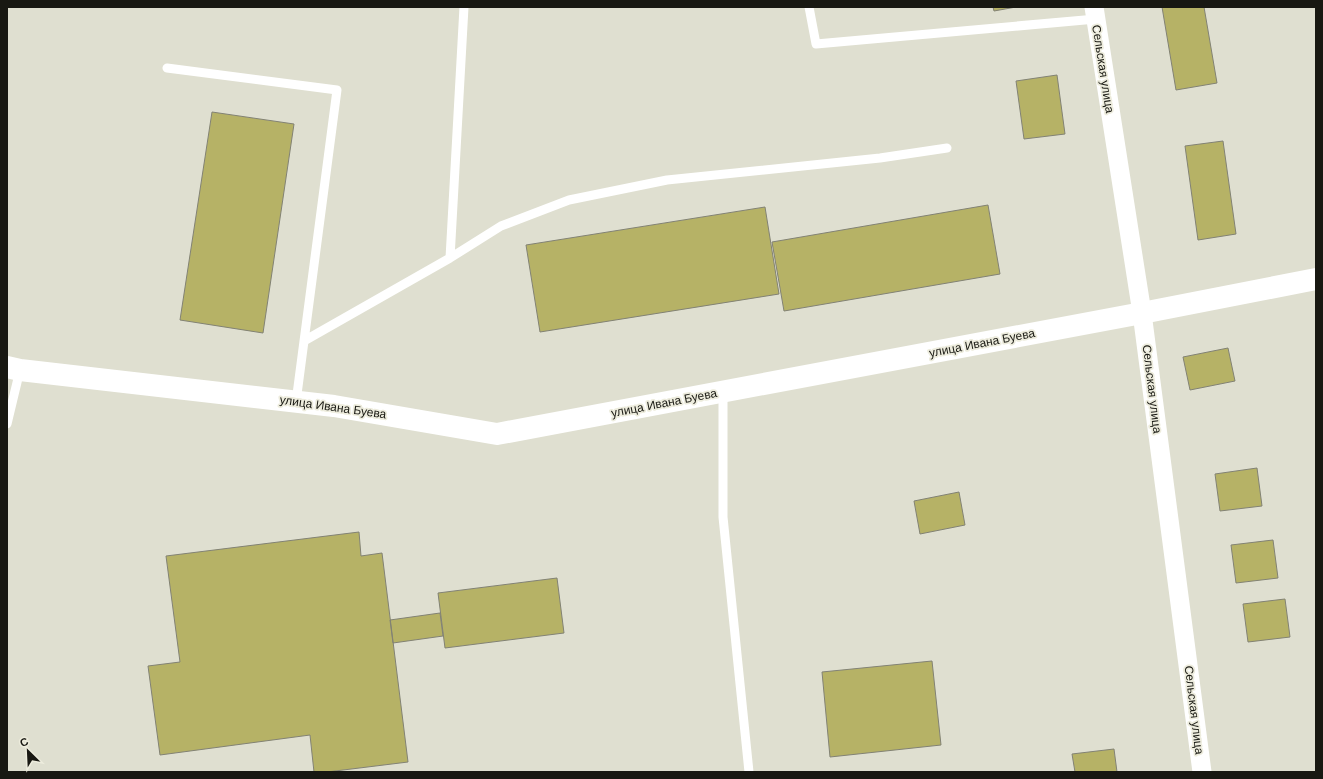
<svg xmlns="http://www.w3.org/2000/svg" width="1323" height="779" font-family="Helvetica,sans-serif">
  <style>
    .building { fill: #b6b266; stroke: #828274 }
    .lines { fill: none; stroke-linecap: round; stroke-linejoin: round }
    .service { stroke: #fff; stroke-width: 9 }
    .minor { stroke: #fff; stroke-width: 19 }
    .tertiary { stroke: #fff; stroke-width: 22 }
    .labels { text-anchor: middle; dominant-baseline: central; stroke-width: 3.5; stroke-linejoin: round; paint-order: stroke }
    .street-label { font-size: 12px; fill: #181812; stroke: #edecdd }
  </style>
  <rect width="100%" height="100%" fill="#dfdfd0"/>
  <!-- building -->
  <path class="building" d="M993 7H1016L994 11Z
    M1162 7H1204L1217 83 1176 90Z
    M1057 75 1065 134 1024 139 1016 81Z
    M212 112 294 124 263 333 180 320Z
    M1223 141 1236 234 1198 240 1185 146Z
    M988 205 1000 274 784 311 772 242Z
    M765 207 779 294 540 332 526 245Z
    M1228 348 1235 381 1190 390 1183 357Z
    M1257 468 1262 506 1220 511 1215 474Z
    M959 492 965 525 920 534 914 501Z
    M359 532 361 556 382 553 408 762 327 772H314L310 735 160 755 148 666 180 662 166 556Z
    M1273 540 1278 578 1236 583 1231 545Z
    M557 578 564 633 445 648 438 593Z
    M1285 599 1290 637 1248 642 1243 604Z
    M440 613 443 636 393 643 390 620Z
    M932 661 941 745 830 757 822 672Z
    M1114 749 1117 772H1075L1072 754Z"/>
  <g class="lines">
    <!-- service -->
    <path class="service" d="M809 7 816 44 1096 19
      M167 68 337 90 296 402
      M450 258 464 7
      M304 341 450 258 501 226 569 200 667 180 880 158 947 148
      M723 391V517L749 772
      M7 424 20 370"/>
    <!-- minor -->
    <path class="minor" d="M1094 7 1142 313 1202 772"/>
    <!-- tertiary -->
    <path class="tertiary" d="M7 367 20 370 334 406 497 434 1142 313 1316 279"/>
  </g>
  <g class="labels">
    <!-- street labels -->
    <g class="street-label">
      <text transform="translate(1103 69) rotate(81)">Сельская улица</text>
      <text transform="translate(982 343) rotate(-11)">улица Ивана Буева</text>
      <text transform="translate(1152 389) rotate(83)">Сельская улица</text>
      <text transform="translate(664 403) rotate(-11)">улица Ивана Буева</text>
      <text transform="translate(333 407) rotate(8)">улица Ивана Буева</text>
      <text transform="translate(1194 710) rotate(83)">Сельская улица</text>
    </g>
  </g>
  <!-- border -->
  <rect width="1323" height="779" fill="none" stroke="#181812" stroke-width="16"/>
  <!-- north arrow -->
  <g transform="translate(28 751) rotate(336)" stroke="#edecdd" stroke-width="3" paint-order="stroke">
  <path d="M0-3L7 15L0 10L-7 15Z" fill="#181812"/>
  <text y="-6" font-size="11" font-weight="bold" text-anchor="middle" fill="#181812">С</text>
  </g>
</svg>
